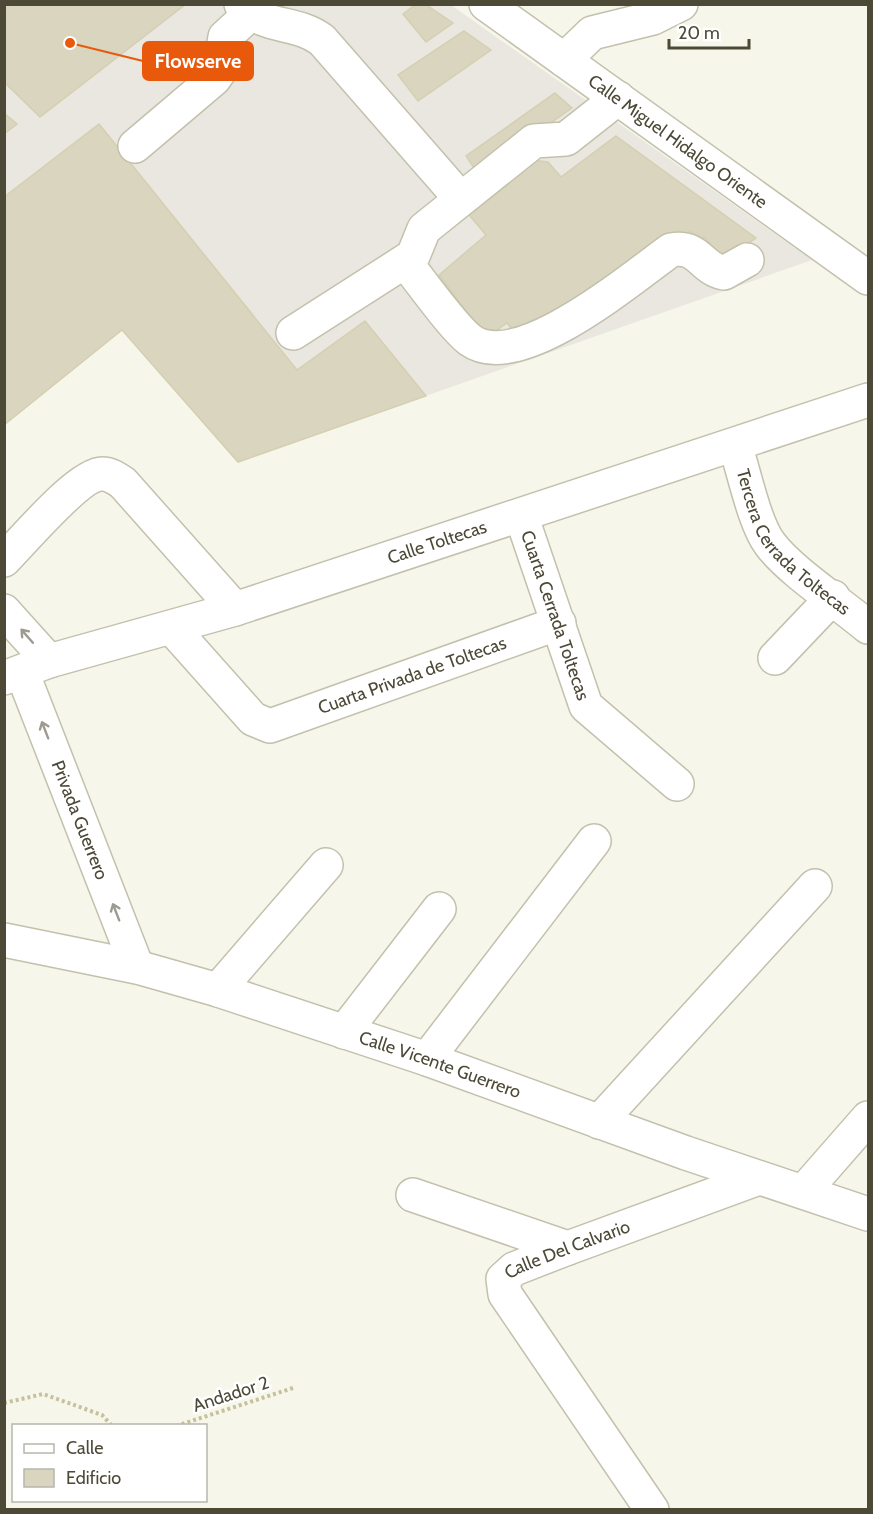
<svg xmlns="http://www.w3.org/2000/svg" width="873" height="1514" font-family="Cabin,sans-serif">
  <style>
    .industrial { fill: #e9e7df }
    .building { fill: #d9d5bf; stroke: #d5cfb1; stroke-width: 1.5 }
    .lines { fill: none; stroke-linecap: round; stroke-linejoin: round }
    .minor-casing { stroke: #c3c1ac; stroke-width: 36 }
    .path { stroke: #c6c19c; stroke-width: 4; stroke-dasharray: 3 3; stroke-linecap: butt }
    .minor { stroke: #fff; stroke-width: 33 }
    .oneway { stroke: #9d9b91 }
    .labels { text-anchor: middle; dominant-baseline: central; stroke-width: 5; stroke-linejoin: round; paint-order: stroke }
    .street-label { font-size: 18px; fill: #4c4937; stroke: #fff }
    .leader { fill: none; stroke: #e8590c; stroke-width: 2 }
    .callout-dot { fill: #e8590c; stroke: #fff; stroke-width: 2 }
    .callout { fill: #e8590c; stroke: #e8590c; stroke-width: 2 }
    .callout-label { font-size: 20px; text-anchor: middle; font-weight: bold; fill: #fff }
  </style>
  <rect width="100%" height="100%" fill="#f6f6eb"/>
  <!-- industrial -->
  <path class="industrial" d="M5 5H451L812 260 238 462 122 330 5 425Z"/>
  <!-- building -->
  <path class="building" d="M4 4H186L40 117 4 82Z
    M416 4H425L453 23 426 42 403 14Z
    M464 31 491 50 418 101 398 75Z
    M555 93 572 108 478 174 466 156Z
    M4 113 17 124 4 134Z
    M99 124 297 370 365 321 426 396 238 462 122 330 4 425V197Z
    M616 136 756 238 724 261 704 237 698 242 690 231 674 244 665 234 549 323 519 338 507 323 486 338 439 275 486 235 466 211 532 160 548 162 561 177Z"/>
  <g class="lines">
    <!-- minor casing -->
    <g class="minor-casing">
      <g id="minor">
        <path d="M241 4C266 30 295 20 322 40L460 198"/>
        <path id="s1" d="M486 4 868 278"/>
        <path d="M564 60 592 33 653 18 681 4"/>
        <path d="M135 146 214 79 219 72 225 37 250 14"/>
        <path d="M405 262C421 281 452 326 470 340 518 375 630 279 671 250 700 245 700 268 724 273L747 260"/>
        <path d="M293 333 413 256 424 229 534 141 566 139 618 98"/>
        <path id="s2" d="M735 445C744 471 754 523 770 544 790 571 841 604 868 627"/>
        <path id="s3" d="M521 515 586 706 677 784"/>
        <path d="M4 560C23 541 79 474 102 474 110 474 116 478 123 483L235 609"/>
        <path d="M4 611 49 661"/>
        <path id="s4" d="M172 628 253 719 270 726 559 623"/>
        <path d="M775 658 833 597"/>
        <path id="s5" d="M22 672 137 967"/>
        <path id="s6" d="M4 678 49 661 235 609 868 400"/>
        <path id="s7" d="M4 940 137 967 218 990 427 1059 686 1153 868 1214"/>
        <path d="M218 990 326 865"/>
        <path d="M344 1032 439 909"/>
        <path d="M427 1059 594 841"/>
        <path d="M599 1122 815 886"/>
        <path d="M804 1191 868 1118"/>
        <path d="M413 1195 568 1248"/>
        <path id="s8" d="M652 1510 505 1294 503 1279 514 1269 568 1248 759 1178"/>
      </g>
    </g>
    <!-- path -->
    <path class="path" d="M4 1403 43 1394 102 1415 112 1426
      M176 1426 293 1388"/>
    <!-- minor -->
    <use href="#minor" class="minor"/>
  </g>
  <!-- one-way arrows -->
  <defs><path id="oneway-shaft" d="M-6 0H5M1.5-3L5.5 0L1.5 3" fill="none" stroke-width="1.6" stroke-linecap="round" stroke-linejoin="round" transform="scale(1.5)"/></defs>
  <g class="oneway">
    <use href="#oneway-shaft" transform="translate(27 636) rotate(-131)"/>
    <use href="#oneway-shaft" transform="translate(45 730) rotate(-111)"/>
    <use href="#oneway-shaft" transform="translate(116 912) rotate(-111)"/>
  </g>
  <g class="labels">
    <!-- street labels -->
    <g class="street-label">
      <text stroke="none"><textPath href="#s1" startOffset="236">Calle Miguel Hidalgo Oriente</textPath></text>
      <text stroke="none"><textPath href="#s2" startOffset="117">Tercera Cerrada Toltecas</textPath></text>
      <text stroke="none"><textPath href="#s6" startOffset="454">Calle Toltecas</textPath></text>
      <text stroke="none"><textPath href="#s3" startOffset="106">Cuarta Cerrada Toltecas</textPath></text>
      <text stroke="none"><textPath href="#s4" startOffset="291">Cuarta Privada de Toltecas</textPath></text>
      <text stroke="none"><textPath href="#s5" startOffset="159">Privada Guerrero</textPath></text>
      <text stroke="none"><textPath href="#s7" startOffset="454">Calle Vicente Guerrero</textPath></text>
      <text stroke="none"><textPath href="#s8" startOffset="348">Calle Del Calvario</textPath></text>
      <text transform="translate(231 1394) rotate(-18)">Andador 2</text>
    </g>
  </g>
  <!-- callouts -->
  <path class="leader" d="M70 43L143 61"/>
  <circle class="callout-dot" cx="70" cy="43" r="6"/>
  <rect class="callout" x="143" y="42" width="110" height="38" rx="6"/>
  <g class="callout-label">
    <text x="198" y="68">Flowserve</text>
  </g>
  <!-- border -->
  <rect width="873" height="1514" fill="none" stroke="#4c4937" stroke-width="12"/>
  <!-- legend -->
  <rect x="12" y="1424" width="195" height="78" fill="#ffffff" stroke="#b7b6af" stroke-width="1.5"/>
  <rect x="24" y="1444" width="30" height="9" fill="#ffffff" stroke="#b7b6af" stroke-width="1.5"/>
  <text x="66" y="1454" font-size="18" fill="#4c4937">Calle</text>
  <rect x="24" y="1469" width="30" height="18" fill="#d9d5bf" stroke="#b7b6af" stroke-width="1.5"/>
  <text x="66" y="1484" font-size="18" fill="#4c4937">Edificio</text>
  <!-- scale -->
  <path d="M669 39v9h80v-9" fill="none" stroke="#4c4937" stroke-width="3"/>
  <text x="678" y="39" font-size="18" fill="#4c4937" stroke="#ffffff" stroke-width="4.5" paint-order="stroke">20 m</text>
</svg>
